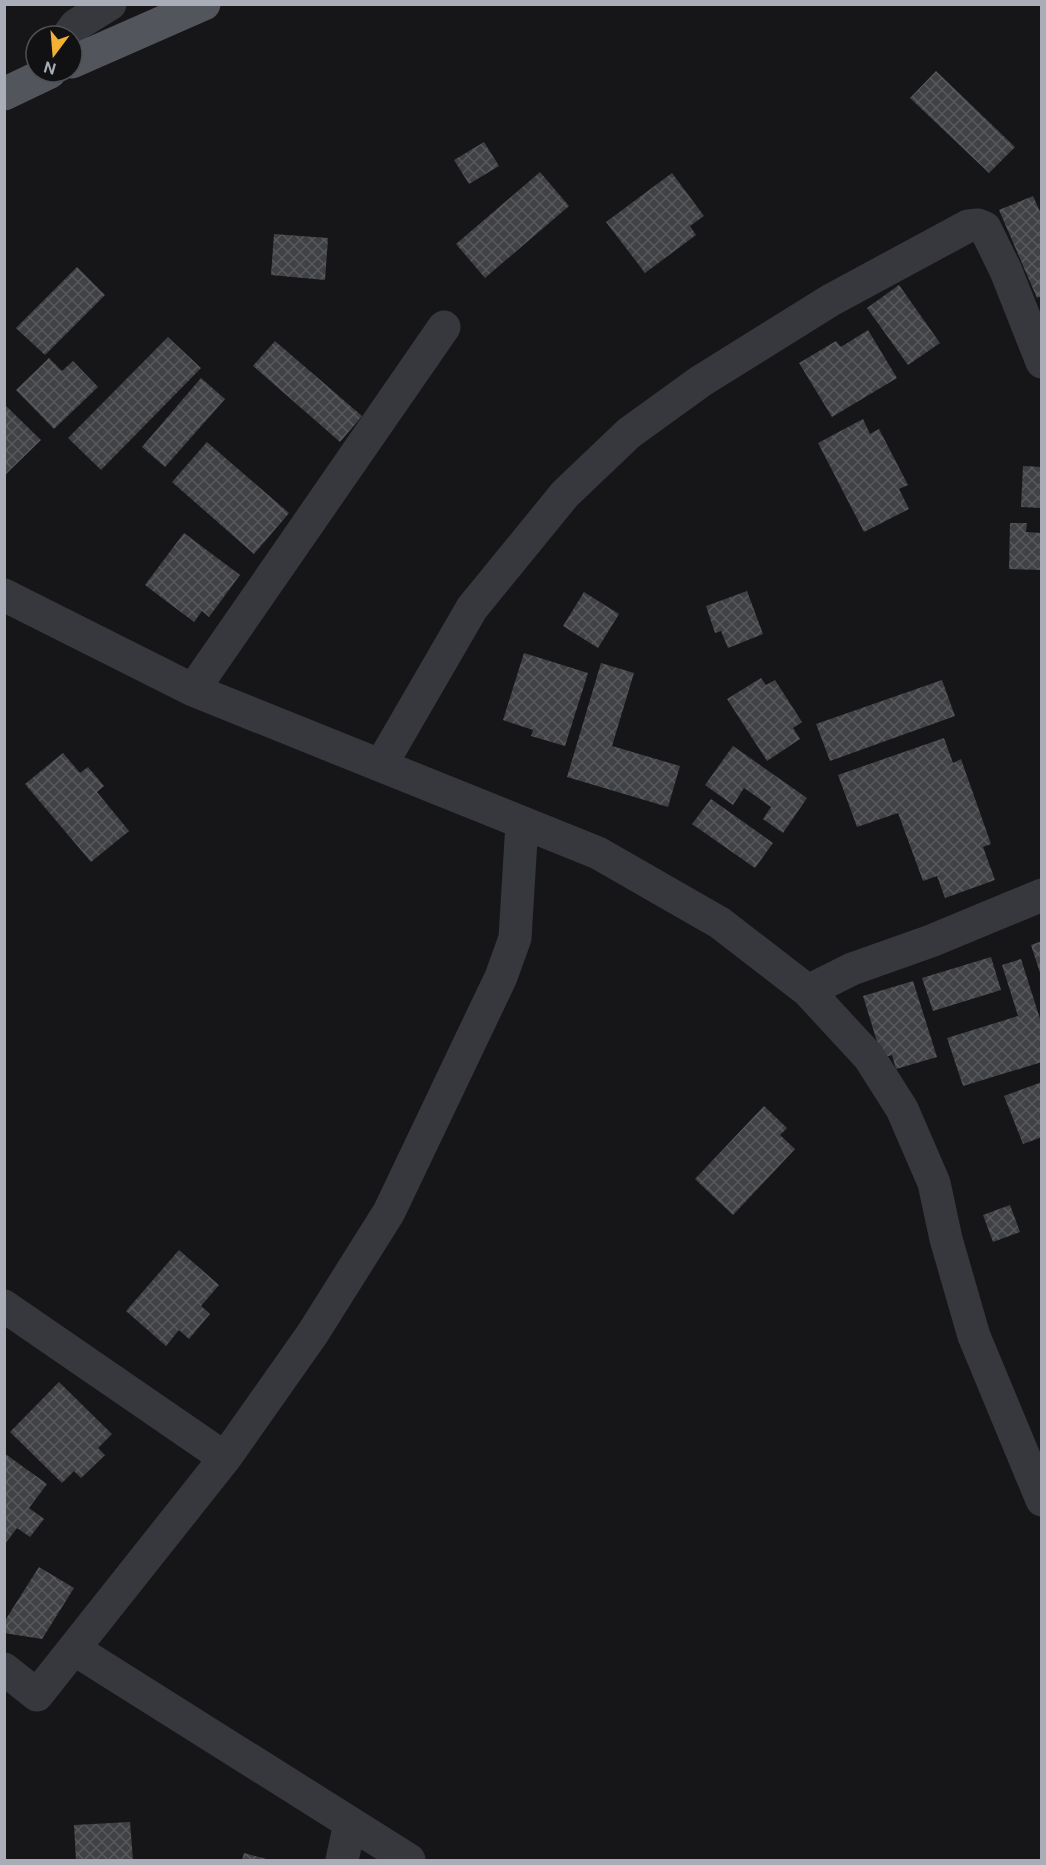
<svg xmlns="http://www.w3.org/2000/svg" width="1046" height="1865" font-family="'DM Sans',sans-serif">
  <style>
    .building { fill: url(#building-cross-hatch) }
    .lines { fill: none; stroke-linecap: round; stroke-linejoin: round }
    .minor { stroke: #37383d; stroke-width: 33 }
    .primary { stroke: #53555c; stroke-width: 33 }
  </style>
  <defs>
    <pattern id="building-cross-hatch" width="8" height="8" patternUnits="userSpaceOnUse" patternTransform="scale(1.5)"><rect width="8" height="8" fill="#404145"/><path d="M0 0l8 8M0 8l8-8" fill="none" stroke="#595a5e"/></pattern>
  </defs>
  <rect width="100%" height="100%" fill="#161618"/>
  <!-- building -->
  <path class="building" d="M936 71 1015 147 989 173 910 98Z
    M484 142 499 166 469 184 454 160Z
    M540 172 569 206 485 278 456 244Z
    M672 173 704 216 690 226 696 235 645 273 606 222Z
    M1033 196 1042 216V296L1037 298 999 210Z
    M274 234 328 238 325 280 271 275Z
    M77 267 105 295 45 355 16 328Z
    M899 285 940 343 908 365 867 308Z
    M868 330 897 378 832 417 799 363 836 341 841 347Z
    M168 337 201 368 101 470 68 438Z
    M275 341 362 416 340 442 253 366Z
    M49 358 62 371 73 361 98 387 54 429 16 390Z
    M201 378 225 399 165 467 142 447Z
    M4 404 41 440 4 476Z
    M863 419 870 434 879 429 908 485 899 489 909 509 864 532 818 443Z
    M207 442 289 513 254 554 172 482Z
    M1023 466 1042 467V508L1021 507Z
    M1010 523H1027L1026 532 1042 533V570L1009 569Z
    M184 533 240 575 209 617 202 611 194 622 145 585Z
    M747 591 763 634 728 648 721 631 715 633 706 606Z
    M584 592 619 614 598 648 563 626Z
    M524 653 588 673 565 746 531 736 533 730 503 720Z
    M601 663 634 673 612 746 680 766 668 807 567 777Z
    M761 678 766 685 775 680 802 722 793 728 800 739 767 761 727 699Z
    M942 680 955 716 830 761 816 724Z
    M944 738 953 763 961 759 991 844 983 847 995 880 945 898 937 876 923 881 898 813 857 827 838 775Z
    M733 746 807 798 783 833 763 819 771 807 744 788 733 805 705 785Z
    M63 753 80 773 88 767 104 786 97 792 129 831 91 862 25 784Z
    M711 799 773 843 755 868 692 824Z
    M1042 941V976H1041L1031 945Z
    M991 957 1001 990 933 1011 922 978Z
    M1021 959 1042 1025V1062L963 1086 947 1038 1018 1016 1002 965Z
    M913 981 937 1057 896 1069 892 1055 882 1058 863 996Z
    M1042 1082V1137L1023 1144 1004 1096Z
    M764 1106 787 1128 780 1135 795 1149 733 1215 695 1179Z
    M1010 1205 1020 1232 993 1242 983 1215Z
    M179 1250 219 1285 201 1306 210 1314 189 1339 179 1330 166 1346 126 1311Z
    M59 1382 112 1434 98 1448 105 1455 81 1478 74 1471 62 1483 10 1432Z
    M4 1453 47 1484 29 1508 44 1519 30 1537 17 1528 4 1545Z
    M39 1567 74 1588 42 1639 4 1633V1622Z
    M130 1822 133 1860H76L74 1825Z
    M244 1853 270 1860H242Z"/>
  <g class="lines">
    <!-- minor -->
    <path class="minor" d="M68 36 76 25 110 4
      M4 595 193 690 598 853 720 923 808 991 869 1057 902 1109 934 1183 946 1239 974 1336 1042 1500
      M193 690 444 327
      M381 765 472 608 565 494 629 433 701 381 831 300 968 226 978 225 985 228 1006 271 1042 362
      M808 991 852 969 931 941 1042 895
      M4 1306 225 1458
      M74 1649 409 1860
      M4 1669 37 1695 225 1458 313 1333 389 1212 501 977 515 938 522 823
      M342 1860 350 1823"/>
    <!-- primary -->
    <path class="primary" d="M72 62 204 4
      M4 94 50 72"/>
  </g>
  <!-- border -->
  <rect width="1046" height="1865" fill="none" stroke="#a8adb8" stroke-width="12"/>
  <!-- north arrow -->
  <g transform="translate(54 54) rotate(196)"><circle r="28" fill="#111113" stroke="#4d4f55" stroke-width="1.5"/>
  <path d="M0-4.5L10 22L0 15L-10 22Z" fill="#f2b134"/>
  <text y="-9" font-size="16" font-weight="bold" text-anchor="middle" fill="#a8adb8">N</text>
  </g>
</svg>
